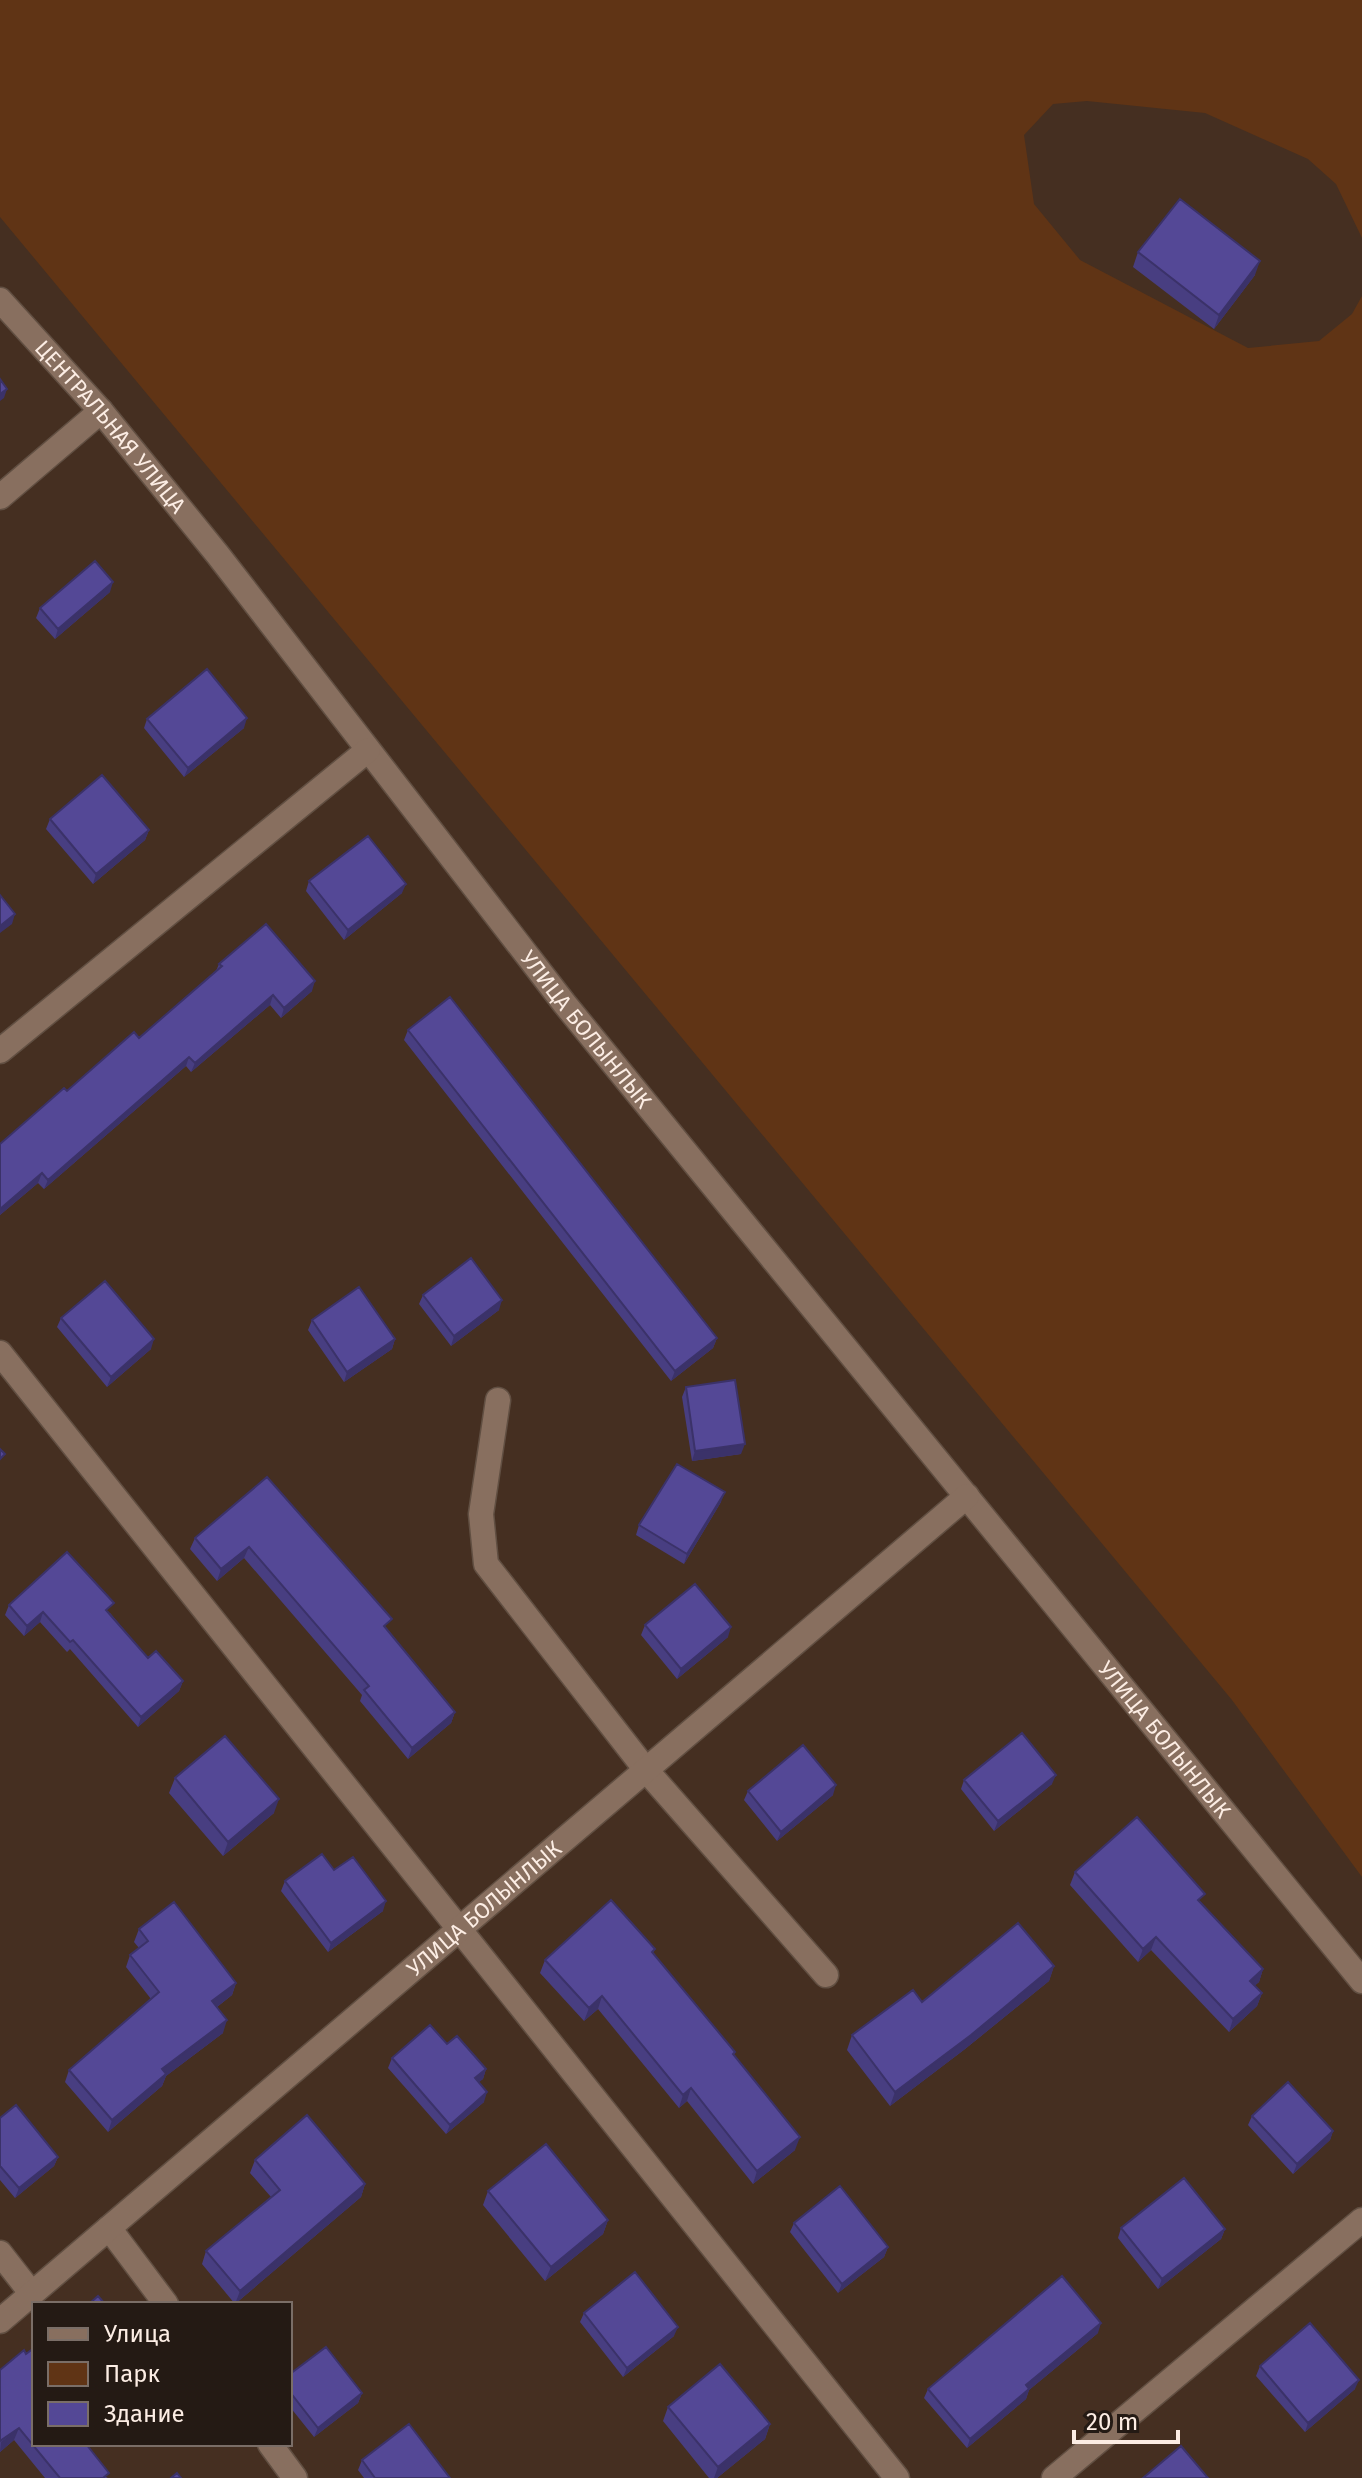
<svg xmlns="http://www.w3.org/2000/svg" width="1362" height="2478" font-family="'Fira Sans',sans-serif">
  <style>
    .green { fill: #603415 }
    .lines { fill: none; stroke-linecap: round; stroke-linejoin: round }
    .minor-casing { stroke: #614f42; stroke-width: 27 }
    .minor { stroke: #886f5f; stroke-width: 24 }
    .wall { fill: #483e81 }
    .shaded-wall { fill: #3b3269 }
    .building { fill: #544896; stroke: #3b3269; stroke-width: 2 }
    .labels { text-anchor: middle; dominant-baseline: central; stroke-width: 6; stroke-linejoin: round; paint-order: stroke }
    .street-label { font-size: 22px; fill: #fcede4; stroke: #241a14 }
  </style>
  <rect width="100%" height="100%" fill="#452f21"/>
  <!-- green -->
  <path class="green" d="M0 0H1362V238L1336 184 1308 159 1205 113 1087 101 1053 104 1024 135 1034 204 1080 260 1248 348 1319 341 1352 314 1362 296V1877L1232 1700 0 217Z"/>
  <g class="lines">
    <!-- minor casing -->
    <g class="minor-casing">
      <g id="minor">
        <path id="s1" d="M0 300 101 411 218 555 564 1003 1362 1981"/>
        <path d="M0 497 101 411"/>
        <path d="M0 1051 368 750"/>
        <path d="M0 1353 897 2478"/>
        <path d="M498 1400 481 1514 486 1564 646 1770 826 1975"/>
        <path d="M109 2228 166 2304"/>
        <path d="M0 2253 32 2294"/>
        <path id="s2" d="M0 2321 967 1496"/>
        <path d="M270 2444 295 2478"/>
        <path d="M1054 2478 1362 2220"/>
      </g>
    </g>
    <!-- minor -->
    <use href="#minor" class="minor"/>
  </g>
  <!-- wall -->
  <path class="wall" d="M1138 252 1255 275 1214 329 1133 267Z
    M110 592 55 639 36 618 40 608Z
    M147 719 244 728 184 777 144 728Z
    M50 819 149 830 145 840 93 884 46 829Z
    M309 881 402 893 344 940 306 891Z
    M219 964 312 991 281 1018 270 1005 191 1072 186 1066 44 1189 38 1183 0 1215V1144L67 1091 139 1038 216 971Z
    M408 1030 717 1338 713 1348 671 1381 404 1040Z
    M423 1295 499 1310 451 1346 419 1304Z
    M61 1318 151 1349 107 1387 57 1327Z
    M312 1320 395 1339 392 1349 344 1382 308 1330Z
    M686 1387 741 1454 692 1461 682 1397Z
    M267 1477 388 1630 455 1712 451 1723 408 1759 360 1701 362 1695 244 1558 217 1581 190 1549 195 1538Z
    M721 1502 684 1564 636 1535 639 1525Z
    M9 1605 110 1613 148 1658 183 1681 179 1691 138 1727 70 1649 67 1652 40 1622 24 1636 5 1615Z
    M645 1625 728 1637 677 1679 641 1635Z
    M175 1778 274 1813 223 1856 169 1793Z
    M964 1780 1052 1784 994 1831 961 1789Z
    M748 1791 833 1795 777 1841 744 1800Z
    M334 1870 383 1911 328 1952 281 1891 285 1881Z
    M1075 1872 1202 1904 1263 1969 1259 1982 1254 1986 1262 1993 1257 2006 1229 2032 1151 1950 1138 1962 1070 1885Z
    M139 1929 236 1983 232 1995 217 2007 223 2033 166 2076 162 2086 108 2132 65 2082 69 2070 151 1999 126 1967 130 1955 139 1948 134 1942Z
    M655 1949 653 1953 735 2052 734 2055 795 2150 753 2184 687 2101 679 2108 598 2009 584 2021 540 1973 545 1960Z
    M1054 1966 1049 1981 965 2049 890 2106 847 2050 852 2035 922 2002Z
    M447 2044 486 2069 483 2079 478 2082 484 2102 446 2134 388 2068 392 2058Z
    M1252 2116 1333 2131 1330 2140 1293 2174 1248 2125Z
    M0 2118 58 2157 54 2166 15 2198 0 2180Z
    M255 2160 365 2184 361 2197 235 2304 202 2264 206 2251 271 2197 250 2173Z
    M488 2191 608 2220 603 2234 545 2281 483 2205Z
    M794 2223 888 2247 884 2257 838 2293 790 2232Z
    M1121 2228 1225 2229 1221 2239 1158 2289 1118 2238Z
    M584 2313 674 2336 623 2377 580 2322Z
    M1098 2333 1029 2390 1026 2399 967 2448 924 2398 928 2389Z
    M1260 2366 1355 2389 1305 2432 1256 2376Z
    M0 2370 34 2444 108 2478H45L14 2440 0 2452Z
    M290 2374 362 2393 358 2403 314 2437 290 2407Z
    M668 2407 770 2424 765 2439 717 2478H709L663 2421Z
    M362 2460 450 2478H364L358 2470Z"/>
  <!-- shaded-wall -->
  <path class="shaded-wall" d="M1260 261 1255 275 1214 329 1219 315Z
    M7 389 4 398 0 401V394Z
    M113 582 110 592 55 639 58 629Z
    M247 718 244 728 184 777 188 768Z
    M149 830 145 840 93 884 96 874Z
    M406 884 402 893 344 940 348 930Z
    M15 914 12 924 0 933V926Z
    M315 981 312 991 281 1018 284 1008Z
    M273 995 270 1005 191 1072 195 1063Z
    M189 1057 186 1066 44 1189 48 1180Z
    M42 1173 38 1183 0 1215V1209Z
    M502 1300 499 1310 451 1346 454 1336Z
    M717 1338 713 1348 671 1381 675 1371Z
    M154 1339 151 1349 107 1387 111 1377Z
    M395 1339 392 1349 344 1382 347 1372Z
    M745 1444 741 1454 692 1461 695 1451Z
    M725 1492 721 1502 684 1564 687 1554Z
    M249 1547 244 1558 217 1581 221 1569Z
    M43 1612 40 1622 24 1636 27 1626Z
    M731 1627 728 1637 677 1679 681 1669Z
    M183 1681 179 1691 138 1727 141 1717Z
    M455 1712 451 1723 408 1759 412 1748Z
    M1056 1775 1052 1784 994 1831 998 1821Z
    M836 1785 833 1795 777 1841 781 1832Z
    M279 1799 274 1813 223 1856 228 1842Z
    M386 1901 383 1911 328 1952 331 1943Z
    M1156 1937 1151 1950 1138 1962 1143 1949Z
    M1054 1966 1049 1981 965 2049 890 2106 895 2092Z
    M1263 1969 1259 1982 1245 1994 1250 1981Z
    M236 1983 232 1995 208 2014 212 2001Z
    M1262 1993 1257 2006 1229 2032 1233 2019Z
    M602 1996 598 2009 584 2021 589 2008Z
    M227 2020 223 2033 166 2076 162 2086 108 2132 112 2120 162 2069Z
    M486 2069 483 2079 472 2088 475 2078Z
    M691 2088 687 2101 679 2108 683 2095Z
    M487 2092 484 2102 446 2134 450 2125Z
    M1333 2131 1330 2140 1293 2174 1297 2164Z
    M800 2137 795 2150 753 2184 757 2171Z
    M58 2157 54 2166 15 2198 19 2188Z
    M365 2184 361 2197 235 2304 240 2291Z
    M608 2220 603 2234 545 2281 551 2267Z
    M1225 2229 1221 2239 1158 2289 1162 2279Z
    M888 2247 884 2257 838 2293 842 2284Z
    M1101 2323 1098 2333 1029 2390 1026 2399 967 2448 970 2439 1026 2385Z
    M678 2327 674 2336 623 2377 627 2368Z
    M1359 2380 1355 2389 1305 2432 1308 2423Z
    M362 2393 358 2403 314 2437 318 2428Z
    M770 2424 765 2439 717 2478H714L718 2467Z
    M19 2428 14 2440 0 2452 1 2442Z"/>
  <!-- building -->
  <path class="building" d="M1180 199 1260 261 1219 315 1138 252Z
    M0 379 7 389 0 394Z
    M95 561 113 582 58 629 40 608Z
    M207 669 247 718 188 768 147 719Z
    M102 775 149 830 96 874 50 819Z
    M368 836 406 884 348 930 309 881Z
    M0 895 15 914 0 926Z
    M266 924 315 981 284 1008 273 995 195 1063 189 1057 48 1180 42 1173 0 1209V1144L64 1088 67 1091 134 1032 139 1038 222 966 219 964Z
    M450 997 717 1338 675 1371 408 1030Z
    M471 1258 502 1300 454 1336 423 1295Z
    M105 1281 154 1339 111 1377 61 1318Z
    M359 1287 395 1339 347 1372 312 1320Z
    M735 1380 745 1444 695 1451 686 1387Z
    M0 1449 5 1454 0 1459Z
    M677 1464 725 1492 687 1554 639 1525Z
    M267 1477 392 1619 384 1626 455 1712 412 1748 364 1690 369 1686 249 1547 221 1569 195 1538Z
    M67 1552 114 1603 106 1610 148 1658 156 1651 183 1681 141 1717 73 1640 70 1642 43 1612 27 1626 9 1605Z
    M695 1584 731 1627 681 1669 645 1625Z
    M1022 1733 1056 1775 998 1821 964 1780Z
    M225 1736 279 1799 228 1842 175 1778Z
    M803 1745 836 1785 781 1832 748 1791Z
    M1137 1817 1205 1894 1198 1900 1263 1969 1250 1981 1262 1993 1233 2019 1156 1937 1143 1949 1075 1872Z
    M322 1854 334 1870 353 1857 386 1901 331 1943 285 1881Z
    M611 1900 655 1949 652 1952 735 2052 733 2054 800 2137 757 2171 691 2088 683 2095 602 1996 589 2008 545 1960Z
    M174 1902 236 1983 212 2001 227 2020 162 2069 166 2074 112 2120 69 2070 159 1992 130 1955 148 1941 139 1929Z
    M1018 1923 1054 1966 971 2035 895 2092 852 2035 913 1990 922 2002Z
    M430 2025 447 2044 457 2036 486 2069 475 2078 487 2092 450 2125 392 2058Z
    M1288 2082 1333 2131 1297 2164 1252 2116Z
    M16 2105 58 2157 19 2188 0 2166V2118Z
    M307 2115 365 2184 240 2291 206 2251 280 2190 255 2160Z
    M546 2144 608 2220 551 2267 488 2191Z
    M1184 2178 1225 2229 1162 2279 1121 2228Z
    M840 2186 888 2247 842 2284 794 2223Z
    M635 2272 678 2327 627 2368 584 2313Z
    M1062 2276 1101 2323 1026 2385 1029 2389 970 2439 928 2389Z
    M98 2296 105 2304H89Z
    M1310 2323 1359 2380 1308 2423 1260 2366Z
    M326 2347 362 2393 318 2428 290 2392V2374Z
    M34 2348V2444H86L109 2473 103 2478H60L19 2428 0 2441V2370L24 2350 26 2354Z
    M720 2364 770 2424 718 2467 668 2407Z
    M409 2424 450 2478H375L362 2460Z
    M1181 2446 1208 2478H1143Z
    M177 2473 181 2478H171Z"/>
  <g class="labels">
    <!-- street labels -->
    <g class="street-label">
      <text stroke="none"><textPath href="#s1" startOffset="168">ЦЕНТРАЛЬНАЯ УЛИЦА</textPath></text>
      <text stroke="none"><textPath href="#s1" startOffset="936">УЛИЦА БОЛЫНЛЫК</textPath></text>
      <text stroke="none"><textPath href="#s1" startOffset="1852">УЛИЦА БОЛЫНЛЫК</textPath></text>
      <text stroke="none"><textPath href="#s2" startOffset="636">УЛИЦА БОЛЫНЛЫК</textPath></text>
    </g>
  </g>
  <!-- legend -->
  <rect x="32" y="2302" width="260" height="144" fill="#241a14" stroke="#7a6e67" stroke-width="2"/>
  <rect x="48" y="2328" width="40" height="12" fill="#886f5f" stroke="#7a6e67" stroke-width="2"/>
  <text x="104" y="2342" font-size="24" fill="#fcede4">Улица</text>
  <rect x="48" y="2362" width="40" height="24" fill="#603415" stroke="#7a6e67" stroke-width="2"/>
  <text x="104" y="2382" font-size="24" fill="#fcede4">Парк</text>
  <rect x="48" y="2402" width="40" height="24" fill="#544896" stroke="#7a6e67" stroke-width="2"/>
  <text x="104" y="2422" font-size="24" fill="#fcede4">Здание</text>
  <!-- scale -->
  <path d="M1074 2430v12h104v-12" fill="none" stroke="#fcede4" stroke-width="4"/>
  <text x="1086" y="2430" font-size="24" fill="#fcede4" stroke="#241a14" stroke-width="6" paint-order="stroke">20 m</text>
</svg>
